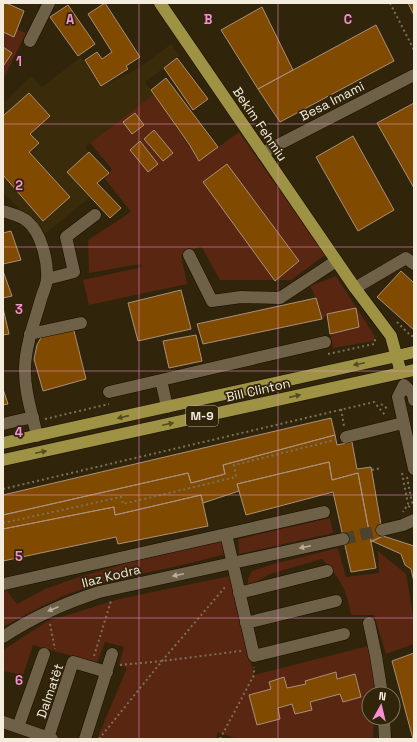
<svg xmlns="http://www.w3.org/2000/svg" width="417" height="742" font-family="'Space Grotesk',sans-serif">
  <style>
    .built { fill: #3a2b0a }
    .green { fill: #582611 }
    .building { fill: #814a01; stroke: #a9907b }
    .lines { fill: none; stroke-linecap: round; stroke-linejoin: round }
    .minor-tunnel { stroke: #4d422b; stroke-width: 12; stroke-dasharray: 12 6; stroke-linecap: butt }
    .minor-casing { stroke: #180d00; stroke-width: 13 }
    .major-casing { stroke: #180d00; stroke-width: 13 }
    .path { stroke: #7b715b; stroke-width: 2; stroke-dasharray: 2 3; stroke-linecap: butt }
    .minor { stroke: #6f6147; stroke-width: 12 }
    .major { stroke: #9e9244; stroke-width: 12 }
    .oneway { fill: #564a1f }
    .oneway2 { fill: #b8ae9a }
    .grid { fill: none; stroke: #f591d2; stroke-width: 1; stroke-opacity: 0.55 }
    .labels { text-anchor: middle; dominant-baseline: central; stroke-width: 3.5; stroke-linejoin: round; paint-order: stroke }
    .shield { fill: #30240b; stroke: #b9b19f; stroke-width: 1 }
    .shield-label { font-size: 12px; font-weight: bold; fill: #f4edde }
    .street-label { font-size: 13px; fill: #f4edde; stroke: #30240b }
    .grid-label { font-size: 13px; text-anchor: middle; font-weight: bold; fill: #f591d2; stroke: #30240b; stroke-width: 3.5; stroke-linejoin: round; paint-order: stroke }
  </style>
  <rect width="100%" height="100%" fill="#30240b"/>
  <!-- built -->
  <path class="built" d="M171 44 179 56 145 82 154 94 85 147 89 152 67 171 90 197 45 234 3 193V104L31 76 42 87 81 57 102 86 139 68Z"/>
  <!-- green -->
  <path class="green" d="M17 29 26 33 3 80V32L14 37Z
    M154 94 199 161 239 132 325 255 291 280H220L201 246 181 255 187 284 89 305 83 280 142 267 140 264 89 273 88 240 131 212 105 179 112 169 90 143Z
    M336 276 374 335V341L333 348 327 315 322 319 316 298 310 286Z
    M330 518 333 533 239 554 238 539Z
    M222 541 225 554C174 569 121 575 71 593 48 602 25 615 3 627V586L17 604 45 589 79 577 127 563Z
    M338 548 346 577 379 573 378 551 406 574 414 620V644L386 654 374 615H351C347 590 340 578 322 559L270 574 253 584H248V579L252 571 277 563Z
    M230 576 254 675 372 645 375 694H369V718H374L373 739H237L218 732 216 739H97L127 668 119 665 124 647 105 642 97 663 33 645 23 675 3 671V650L48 621 119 599Z"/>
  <!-- building -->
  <path class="building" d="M3 3H6L24 11 14 37 3 32Z
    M105 3 140 57 126 66 128 69 101 86 85 60 97 52 102 59 112 52 88 14Z
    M408 3H414V15Z
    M68 5 95 44 78 56 50 17Z
    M262 7 293 70 258 89 221 30Z
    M376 25 394 61 280 122 258 89Z
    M3 47 12 53 4 65 3 64Z
    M177 58 208 99 193 110 164 68Z
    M166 78 218 147 199 161 189 144 151 90Z
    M29 93 50 116 30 134 39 143 29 152 70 197 43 221 3 175V116Z
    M414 103V188L377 123Z
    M135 113 144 125 132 134 123 122Z
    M154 130 173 153 163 161 144 139Z
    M353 136 394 210 358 231 316 157Z
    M140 141 158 164 148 172 130 150Z
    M89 152 109 173 97 183 121 208 110 218 67 172Z
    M227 164 299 261 275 281 203 182Z
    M11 231 21 260 3 264V233Z
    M3 271 12 296 3 298Z
    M401 271 414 283V330L377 297Z
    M181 290 191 329 138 341 128 303Z
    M316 298 322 319 203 344 197 324Z
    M3 308 9 334 3 335Z
    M356 308 359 327 330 334 327 314Z
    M73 327 86 379 43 391 34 359 37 345 44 332Z
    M196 335 202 361 169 368 163 341Z
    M3 389 8 404 3 405Z
    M331 418 335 435 223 465 225 474 191 483 188 473 3 515V495Z
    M335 435 337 445 352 442 357 469 371 467 383 536 371 542 358 473 332 480 329 462 237 484 239 491 203 503 201 495 115 515 114 507 3 529V515L188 473 191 483 225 474 223 465Z
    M329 462 332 480 358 473 376 568 351 572 333 492 246 515 237 484Z
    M201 495 208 526 118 544 116 537 3 561V529L114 507 115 515Z
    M383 536 414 546V582L411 569 405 565 401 554 372 541Z
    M414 653V739H413L392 661Z
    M336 672 337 679 355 674 361 697 343 702 340 694 310 702 312 710 295 714 292 704 278 708 280 719 257 725 249 695 271 689 269 682 284 677 287 688 306 684 305 681Z"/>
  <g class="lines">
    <!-- minor-tunnel -->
    <path class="minor-tunnel" d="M343 539 382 530"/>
    <!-- minor casing -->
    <g class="minor-casing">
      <path id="minor" d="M30 41 49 3
        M263 154 268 150 414 75
        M3 211C11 214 21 215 28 222 41 233 48 261 47 278 47 285 43 292 41 299 35 321 26 343 25 367 24 390 32 413 37 436
        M189 255 212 301 241 297 280 298 336 261
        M47 279 74 272 66 237 95 215
        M355 288 406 258 414 264
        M30 334 81 323
        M404 385 398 397 414 469
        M404 385 413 394 414 400
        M109 392 161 380
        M167 407 161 380 325 342
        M3 424 33 417
        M346 437 403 423
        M382 530 403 525 414 520
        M226 534 254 656 344 634
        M4 584 324 512
        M239 593 327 571
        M246 623 336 601
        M369 623 376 656 382 694
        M3 637C33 617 65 603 99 592L343 539
        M384 718 385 739
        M3 722 52 739
        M18 727 44 654
        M48 738 73 662 107 672
        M85 739 112 654"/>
    </g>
    <!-- major casing -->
    <g class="major-casing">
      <path id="major" d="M160 3 355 288 391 336 401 373
        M397 356 414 352
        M3 443 397 356
        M3 460 414 370"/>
    </g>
    <!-- path -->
    <path class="path" d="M390 3 414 50
      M397 322 411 336H414
      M328 354 374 344 376 336
      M381 404 388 409
      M341 409 344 426
      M45 419 109 404
      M372 470 381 468
      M402 473 408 504 403 512
      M407 477 412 503 407 509
      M3 489 374 402 385 415
      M3 523 121 497 123 504 236 477 234 465 335 440
      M50 624 55 649
      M94 656 111 601
      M120 665 162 661 241 651
      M99 739 162 661 226 586
      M220 739 254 675V667"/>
    <!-- minor -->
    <use href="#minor" class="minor"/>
    <!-- major -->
    <use href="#major" class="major"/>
  </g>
  <!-- one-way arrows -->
  <defs><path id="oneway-solid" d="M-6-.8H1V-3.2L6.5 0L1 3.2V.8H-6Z"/></defs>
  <g class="oneway">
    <use href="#oneway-solid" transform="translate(359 364) rotate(168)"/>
    <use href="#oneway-solid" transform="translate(295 396) rotate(-13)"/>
    <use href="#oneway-solid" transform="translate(123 417) rotate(167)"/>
    <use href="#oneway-solid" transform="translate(168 424) rotate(-12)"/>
    <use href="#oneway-solid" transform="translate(41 452) rotate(-12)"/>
  </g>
  <g class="oneway2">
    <use href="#oneway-solid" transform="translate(305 547) rotate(168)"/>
    <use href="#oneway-solid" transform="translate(178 575) rotate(168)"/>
    <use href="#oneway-solid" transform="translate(53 609) rotate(157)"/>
  </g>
  <!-- grid -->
  <path class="grid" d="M139 3V739M278 3V739M3 124H414M3 247H414M3 371H414M3 495H414M3 618H414"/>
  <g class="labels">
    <!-- shield labels -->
    <rect class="shield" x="186" y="406" width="32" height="20" rx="3"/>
    <g class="shield-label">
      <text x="202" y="416">M-9</text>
    </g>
    <!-- street labels -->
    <g class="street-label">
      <text transform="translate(332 101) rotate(-27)">Besa Imami</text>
      <text transform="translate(260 124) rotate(56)">Bekim Fehmiu</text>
      <text transform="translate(258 390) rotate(-13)">Bill Clinton</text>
      <text transform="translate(111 576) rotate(-14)">Ilaz Kodra</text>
      <text transform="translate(50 691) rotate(-71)">Dalmatët</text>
    </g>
  </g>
  <g class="grid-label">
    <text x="70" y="24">A</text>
    <text x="208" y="24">B</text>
    <text x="348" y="24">C</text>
    <text x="19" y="66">1</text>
    <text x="19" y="190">2</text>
    <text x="19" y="314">3</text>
    <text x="19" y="437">4</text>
    <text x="19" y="561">5</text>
    <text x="19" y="685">6</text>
  </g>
  <!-- border -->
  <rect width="417" height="742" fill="none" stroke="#f4edde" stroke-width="8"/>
  <!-- north arrow -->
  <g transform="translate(381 706) rotate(8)"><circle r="19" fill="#30240b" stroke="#7e745f"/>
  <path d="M0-3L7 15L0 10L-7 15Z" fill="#f591d2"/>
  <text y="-6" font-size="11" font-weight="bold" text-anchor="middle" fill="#f4edde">N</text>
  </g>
</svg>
